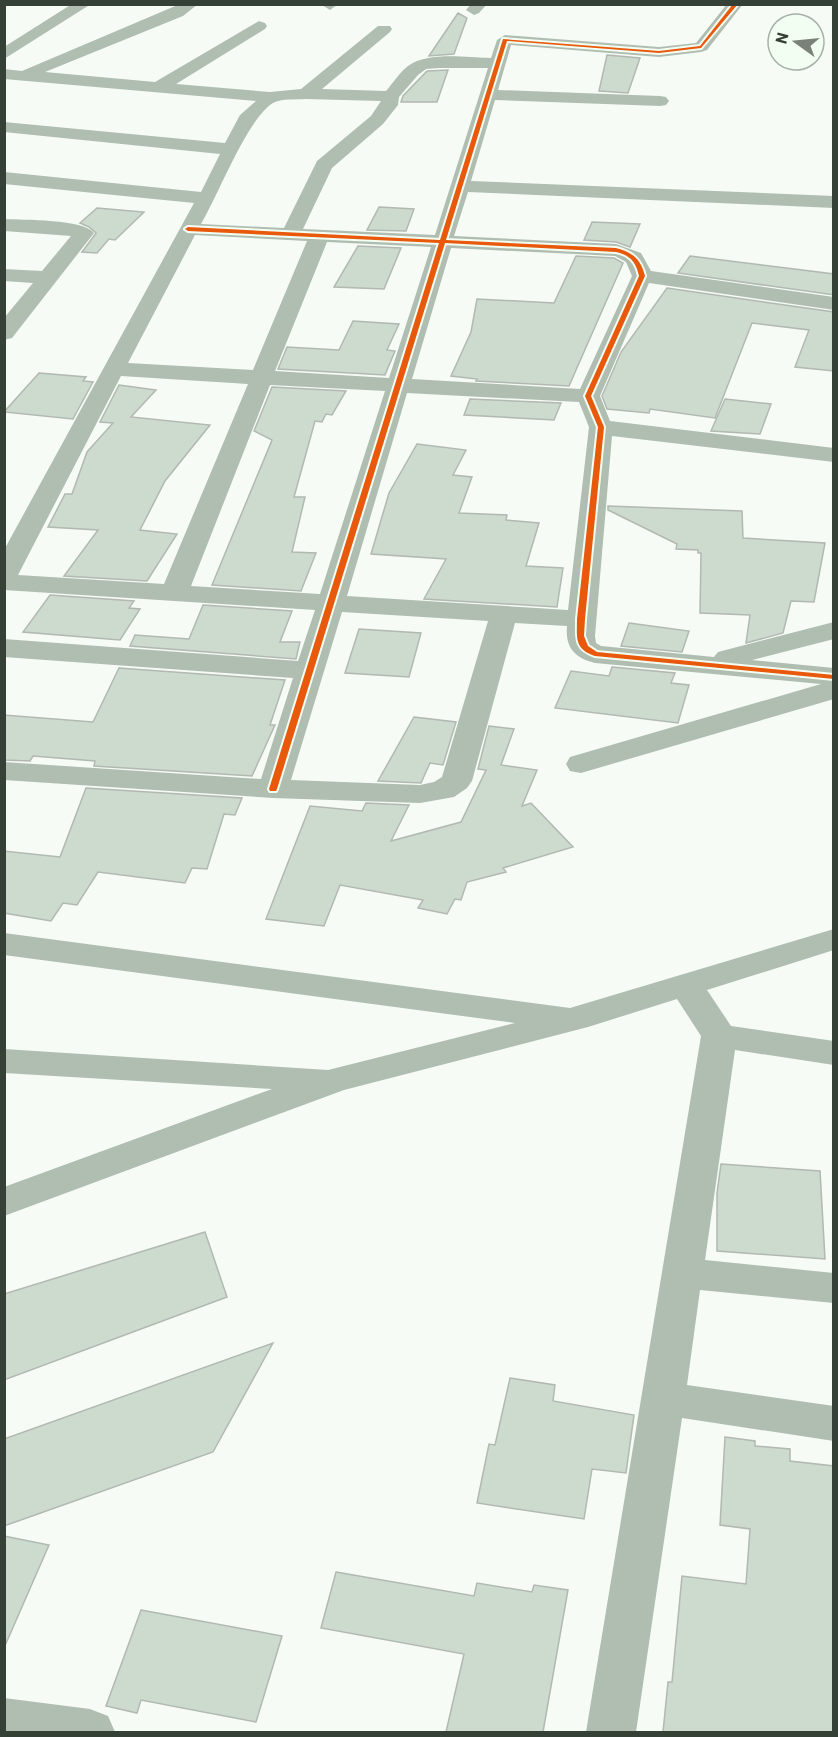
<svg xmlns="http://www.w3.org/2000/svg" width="838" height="1737" font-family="Barlow,sans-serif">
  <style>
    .building { fill: #ccdbcd; stroke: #b2b8b2; stroke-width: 1.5 }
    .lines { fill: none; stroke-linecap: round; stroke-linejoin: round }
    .minor { fill: #b0bdb1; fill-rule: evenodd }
    .cycleway-casing { stroke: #f3fef3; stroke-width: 4 }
    .cycleway { fill: #e8590c; fill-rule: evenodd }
  </style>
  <rect width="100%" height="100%" fill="#f6fbf6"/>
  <!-- building -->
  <path class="building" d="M458 13 467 18 454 54 429 56Z
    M607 55 640 58 628 93 599 91Z
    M448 70 437 102H401L403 96 427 71Z
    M379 207 414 209 406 231 367 230Z
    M97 208 144 212 115 240 109 239 97 253 82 252 96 233 89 227 80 223Z
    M592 222 640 224 630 247 616 242 584 240Z
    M358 246 401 248 384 289 334 287Z
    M576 256 614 258 623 263 569 386 476 381 477 379 451 376 471 332 477 299 554 303Z
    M690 256 834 274V295L678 273Z
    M667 288 834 312V371L795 367 809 330 752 323 715 418 650 409 649 413 607 409 602 396 621 352Z
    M353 321 399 324 387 350 395 351 385 375 278 369 287 347 339 350Z
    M39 373 86 377 83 381 93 382 73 419 4 412Z
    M119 385 156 390 131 417 210 425 165 481 140 530 177 534 147 581 64 576 98 530 48 527 65 494H72L87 452 113 423 100 422Z
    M272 387 346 391 332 415 326 414 322 422 315 421 294 497H305L292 552 316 553 301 591 212 585 272 440 254 431Z
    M470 399 561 403 554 420 464 415Z
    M725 399 771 404 760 434 711 431Z
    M417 444 466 450 453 475 472 477 459 513 507 515 506 520 539 523 526 566 563 568 557 607 424 599 446 559 371 554 389 493Z
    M608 506 742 511 743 538 825 543 814 602 791 601 783 633 746 643 750 615 700 613 701 553H698V550L676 549 677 544 608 510Z
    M50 595 134 601 129 608 140 609 120 640 23 632Z
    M203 605 292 611 280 642H300L296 659 130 646 135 635 189 639Z
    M629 623 689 631 682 652 621 646Z
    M359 629 421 633 409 677 345 673Z
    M612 667 675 673 671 683 689 685 678 723 555 708 571 671 609 676Z
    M119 668 285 680 270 725H275L252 776 94 766 95 761 33 756 30 761 4 760V715L93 722Z
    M414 717 456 722 443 765 430 763 421 783 378 781Z
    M489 726 514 729 501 765 537 770 522 806 531 803 573 847 503 868 506 872 467 882 461 900 455 899 447 914 418 908 423 900 340 885 324 926 266 919 310 806 362 811 366 803 409 805 391 841 461 822 486 770 478 769Z
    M86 788 242 798 235 815 224 814 207 869 192 868 185 883 98 872 77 905 63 903 51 921 4 913V851L60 857Z
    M721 1164 820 1171 825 1259 717 1251V1193Z
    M205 1232 227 1297 4 1380V1294Z
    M273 1343 213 1452 4 1526V1439Z
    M510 1378 555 1385 553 1401 634 1415 626 1473 592 1469 584 1519 477 1503 489 1444 495 1445Z
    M725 1437 755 1441V1446L790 1449V1461L834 1466V1732H663L668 1682H672L682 1576 746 1584 750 1529 720 1525Z
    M4 1536 49 1545 4 1648Z
    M336 1572 474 1596 477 1583 532 1592 534 1585 568 1590 543 1732H446L464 1654 321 1628Z
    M141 1610 282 1636 256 1722 141 1700 137 1713 106 1706Z"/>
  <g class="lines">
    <!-- minor -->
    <path class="minor" d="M72 4H91L4 59V47Z
      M180 4H198L183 16 45 72 155 82 259 21 265 23 267 26 265 29 176 84 270 92 301 89 378 26H390L392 29 390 32 322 89 386 91C393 83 400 72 408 66 429 51 467 58 491 58L497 40 505 35 659 47 696 43 727 4H743L707 50 701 52 659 57 511 45 498 90 660 96 666 97 669 101 666 105 660 106 495 100 471 181 834 196V208L468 192 454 236 616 244 641 253 651 271 834 297V310L649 283 600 396 610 421 834 448V462L612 436 595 636 596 643 601 646 714 657 718 652 834 622V639L752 660 834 668V699L581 773 570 771 566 764 570 757 821 684 595 663C575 658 565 648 567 626L515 623 472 781 467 788 454 797 420 803 273 798 4 780V762L261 779 293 678 4 657V639L298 661 315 610 4 590V550L194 203 4 184V172L201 192 220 154 4 132V122L225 143 240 115 256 101 4 79V69L22 71ZM439 68H488L435 235 303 229 332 168 383 124 398 105 399 97 418 75 426 69ZM306 99 381 101 371 116 317 161 284 228 201 224C219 194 247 119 273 103 281 98 297 100 306 99ZM195 235 307 241 253 370 128 363ZM327 242 431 247 389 378 275 371ZM451 248 615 256 626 262 632 276 580 389 412 379ZM121 376 248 384 164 584 18 575ZM270 385 385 391 320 594 191 586ZM407 393 579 402 589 427 568 610 347 596ZM342 612 488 621 442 777 434 782 420 785 291 780Z
      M338 4 330 10 322 5 323 4Z
      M471 4H487L479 13 474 15 466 10Z
      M4 219C23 220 84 219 94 233L12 338 4 340V318L33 283 4 281V269L42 271 71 236 4 231Z
      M834 929V950L707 990 731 1026 834 1041V1065L735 1050 705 1260 834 1273V1303L700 1290 687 1385 834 1406V1441L682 1418 636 1732H586L701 1036 677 999 588 1027 344 1090 4 1216V1187L272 1089 4 1073V1049L328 1070 515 1023 4 955V933L570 1008Z
      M4 1698 90 1709 108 1716 115 1732H4Z"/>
    <!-- cycleway casing -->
    <g class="cycleway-casing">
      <path id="cycleway" d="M733 4H738L701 48 659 53 507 41 446 240 616 248C632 252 641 259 645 276L591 396 604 427 585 619 584 636 588 646 597 652 834 675V679L595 656C574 649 577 638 577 619L598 427 585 396 639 276C636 262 630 255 616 252L445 243 277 789 276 791H270L269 789 439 243 188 231 185 229 188 227 440 240 503 39 659 51 700 46Z"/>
    </g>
    <!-- cycleway -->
    <use href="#cycleway" class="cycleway"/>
  </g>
  <!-- border -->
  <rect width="838" height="1737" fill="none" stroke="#354036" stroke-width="12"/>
  <!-- north arrow -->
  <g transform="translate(796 42) rotate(285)"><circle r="28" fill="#f3fef3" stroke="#a7b2a7" stroke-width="1.5"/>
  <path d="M0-4.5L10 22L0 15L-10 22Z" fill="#798179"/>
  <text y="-9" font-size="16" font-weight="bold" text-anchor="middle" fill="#354036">N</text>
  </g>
</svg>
